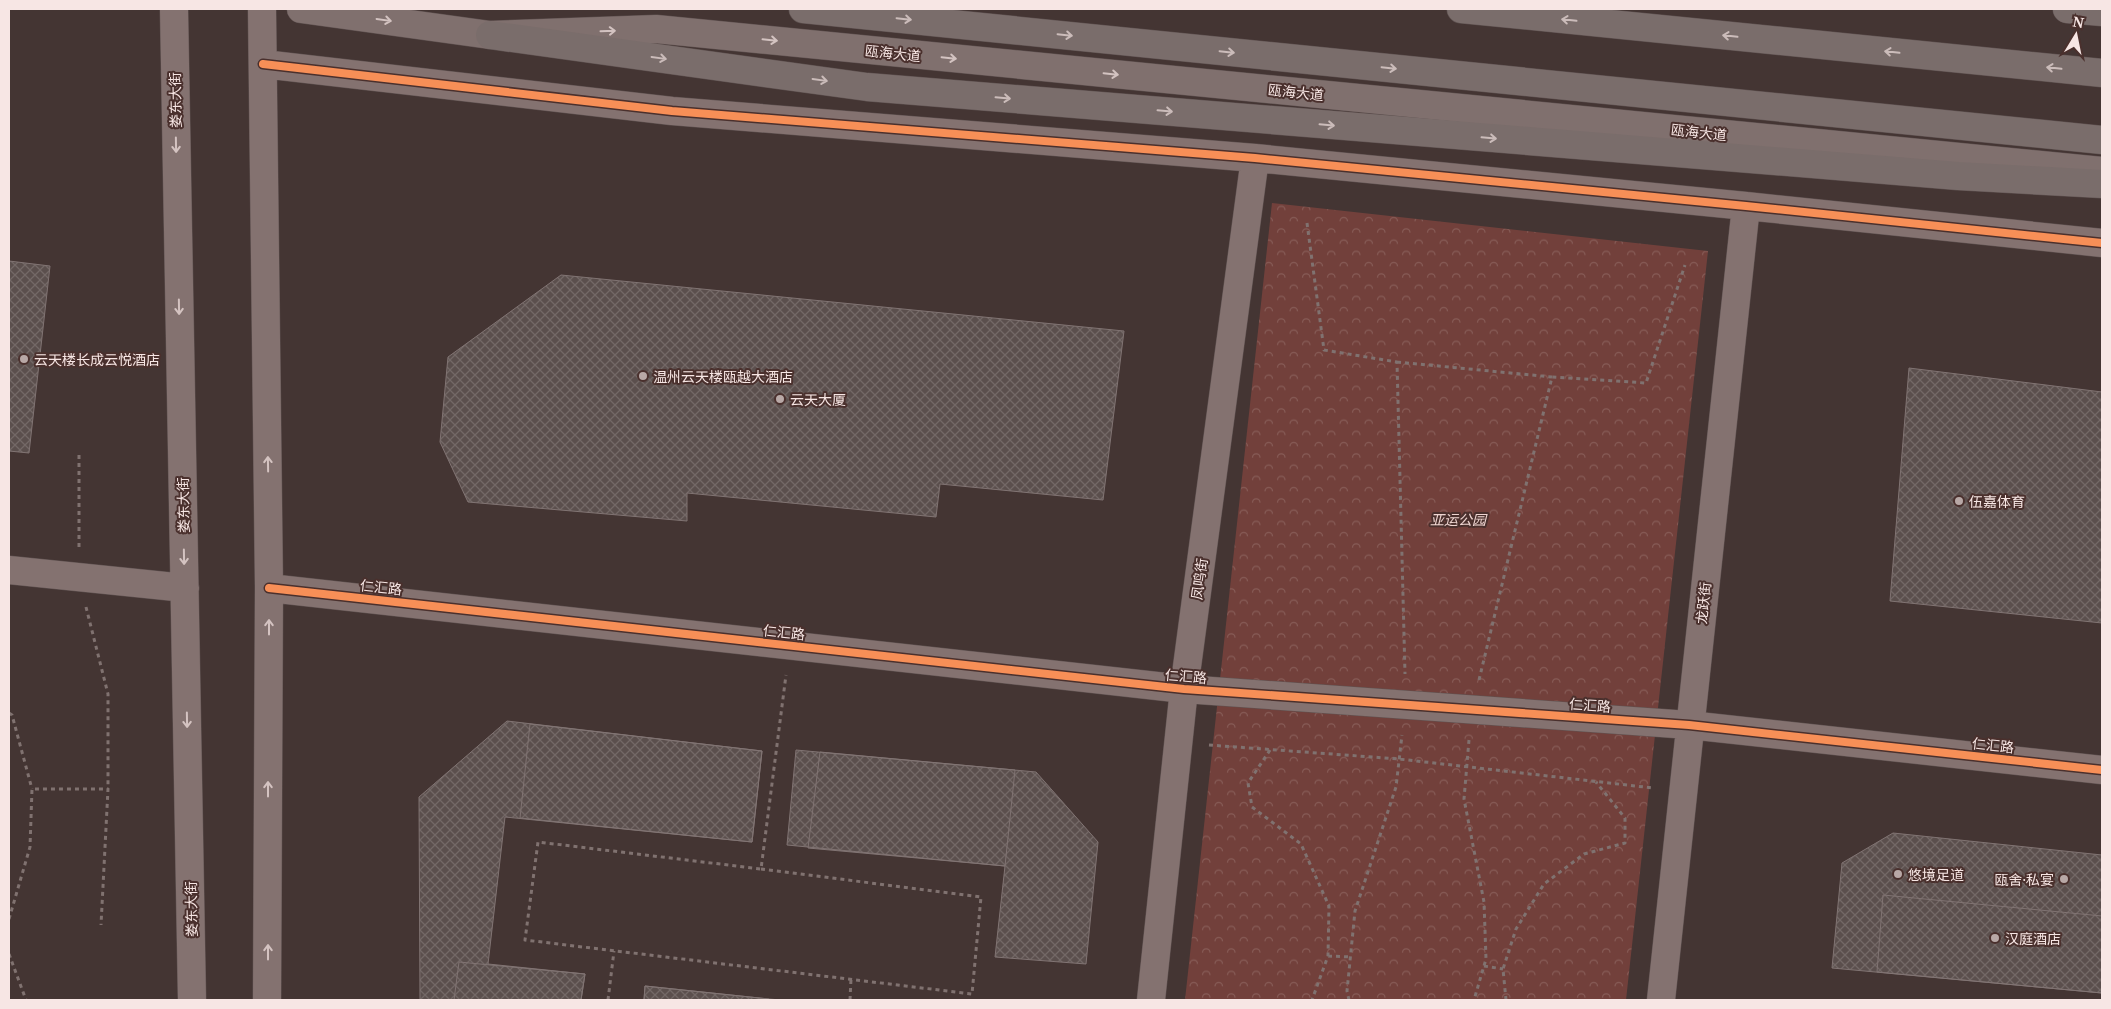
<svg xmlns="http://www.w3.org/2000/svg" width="2111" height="1009" font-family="'Noto Serif','Noto Sans SC',serif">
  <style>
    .park { fill: url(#park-crowns) }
    .building { fill: url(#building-cross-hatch); stroke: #817473 }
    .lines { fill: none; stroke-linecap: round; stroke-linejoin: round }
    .secondary-casing { stroke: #5f5251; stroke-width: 29 }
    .primary-casing { stroke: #5f5251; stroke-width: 29 }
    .highway-casing { stroke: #5f5251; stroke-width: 29 }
    .path { stroke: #807270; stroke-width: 3; stroke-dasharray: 4 4; stroke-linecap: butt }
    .secondary { stroke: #847270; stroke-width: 28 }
    .primary { stroke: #80706e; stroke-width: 28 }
    .highway { stroke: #7a6d6b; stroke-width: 28 }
    .cycleway-casing { stroke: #4a302d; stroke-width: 11 }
    .cycleway { stroke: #f78f57; stroke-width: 8 }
    .oneway { stroke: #cbbcba }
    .oneway2 { stroke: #d3c3c1 }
    .oneway3 { stroke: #d4c3c1 }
    .poi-dot { fill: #b8a8a6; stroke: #4a302d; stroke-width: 2 }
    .labels { text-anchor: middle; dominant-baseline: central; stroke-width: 4; stroke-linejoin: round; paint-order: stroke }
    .street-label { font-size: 14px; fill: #f7e6e4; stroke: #4a302d }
    .poi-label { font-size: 14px; fill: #f7e6e4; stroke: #4a302d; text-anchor: start }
    .park-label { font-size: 14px; font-style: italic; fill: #efd5d1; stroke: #4a302d }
  </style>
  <defs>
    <pattern id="park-crowns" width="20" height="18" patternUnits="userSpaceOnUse" patternTransform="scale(1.25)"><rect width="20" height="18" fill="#72403b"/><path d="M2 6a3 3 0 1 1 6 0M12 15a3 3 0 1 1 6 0" fill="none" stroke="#875c57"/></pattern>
    <pattern id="building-cross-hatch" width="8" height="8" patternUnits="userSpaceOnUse" patternTransform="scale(1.25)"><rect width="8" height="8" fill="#5b4f4d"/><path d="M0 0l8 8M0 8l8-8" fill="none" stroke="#736866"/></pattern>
  </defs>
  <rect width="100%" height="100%" fill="#443533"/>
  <!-- park -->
  <path class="park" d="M1272 203 1708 251 1626 1000H1185Z"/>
  <!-- building -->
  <path class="building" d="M9 261 50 266 29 453 9 451Z
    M561 275 1124 331 1103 500 940 484 936 517 687 493V521L468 502 440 442 448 357Z
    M1909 368 2102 392V623L1890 601Z
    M507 721 762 751 752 842 505 817 488 964 585 974 581 1000H420L419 797Z
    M530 724 762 751 752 842 520 818Z
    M796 750 1036 772 1098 842 1086 964 995 957 1005 866 787 845Z
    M820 752 1015 770 1005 866 808 848Z
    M1893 833 2102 855V993L1832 968 1842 863Z
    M1883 895 2102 916V993L1877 972Z
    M459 962 585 974 581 1000H454Z
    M645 986 769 999 781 1000H644Z
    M645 986 769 999V1000H644Z"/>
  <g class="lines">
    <!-- secondary casing -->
    <g class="secondary-casing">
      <path id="secondary" d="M174 9 192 1000
        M262 9 269 588 267 1000
        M263 64 672 111 1255 158 1746 206 2102 243
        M9 570 185 588
        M269 588 1184 689 1689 725 2102 770
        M1151 1000 1184 689 1255 158
        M1661 1000 1746 206"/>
    </g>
    <!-- primary casing -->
    <g class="primary-casing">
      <path id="primary" d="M301 9 490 35 656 29 2102 171"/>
    </g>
    <!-- highway casing -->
    <g class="highway-casing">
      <path id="highway" d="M803 9 2102 140
        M1461 9 2102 73
        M2067 9 2102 12
        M490 35 867 87 1958 176 2102 184"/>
    </g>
    <!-- path -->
    <path class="path" d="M1307 223 1324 350 1397 362 1405 674
      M1397 362 1552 377
      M79 547V455
      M86 607 108 694V789
      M1479 680 1552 377 1646 383 1685 265
      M9 713 12 715 32 789
      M1469 740 1464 799 1484 902 1486 959 1474 1000
      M1209 745 1399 759 1653 788
      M1270 750 1248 783 1252 807 1301 844 1329 906 1328 956 1312 1000
      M761 869 981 897 972 994 525 940 538 842 761 869 786 675
      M9 919 30 847 32 789H108L101 925
      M9 954 26 1000
      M1328 956 1351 957
      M1484 966 1503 969
      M608 1000 614 951
      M850 1000 851 979
      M1349 1000 1347 991 1355 911 1396 787 1402 735
      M1506 1000 1503 969 1516 929 1544 884 1584 854 1625 843V818L1596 782"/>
    <!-- secondary -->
    <use href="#secondary" class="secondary"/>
    <!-- primary -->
    <use href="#primary" class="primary"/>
    <!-- highway -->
    <use href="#highway" class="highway"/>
    <!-- cycleway casing -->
    <g class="cycleway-casing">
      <path id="cycleway" d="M263 64 672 111 1255 158 1746 206 2102 243
        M269 588 1184 689 1689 725 2102 770"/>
    </g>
    <!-- cycleway -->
    <use href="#cycleway" class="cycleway"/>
  </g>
  <!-- one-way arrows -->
  <defs><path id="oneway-shaft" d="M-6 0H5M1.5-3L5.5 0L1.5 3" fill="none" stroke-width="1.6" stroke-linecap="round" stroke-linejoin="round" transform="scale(1.25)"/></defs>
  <g class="oneway">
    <use href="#oneway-shaft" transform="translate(904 19) rotate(6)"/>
    <use href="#oneway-shaft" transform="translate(1569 20) rotate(-174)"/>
    <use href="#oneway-shaft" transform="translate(1065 35) rotate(6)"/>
    <use href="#oneway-shaft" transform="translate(1730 36) rotate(-174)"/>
    <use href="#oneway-shaft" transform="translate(1227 52) rotate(6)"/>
    <use href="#oneway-shaft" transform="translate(1892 52) rotate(-174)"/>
    <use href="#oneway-shaft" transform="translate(659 58) rotate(8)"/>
    <use href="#oneway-shaft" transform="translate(1389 68) rotate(6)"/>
    <use href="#oneway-shaft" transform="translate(2054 68) rotate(-174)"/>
    <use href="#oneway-shaft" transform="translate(820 80) rotate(8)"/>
    <use href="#oneway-shaft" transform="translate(1003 98) rotate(5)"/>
    <use href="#oneway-shaft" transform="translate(1165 111) rotate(5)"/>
    <use href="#oneway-shaft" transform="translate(1327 125) rotate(5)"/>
    <use href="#oneway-shaft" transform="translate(1489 138) rotate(5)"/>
  </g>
  <g class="oneway2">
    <use href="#oneway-shaft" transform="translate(384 20) rotate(8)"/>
    <use href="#oneway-shaft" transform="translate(608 31) rotate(-2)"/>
    <use href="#oneway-shaft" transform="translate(770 40) rotate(6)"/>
    <use href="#oneway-shaft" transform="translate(949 58) rotate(6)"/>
    <use href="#oneway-shaft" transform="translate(1111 74) rotate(6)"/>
  </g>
  <g class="oneway3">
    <use href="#oneway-shaft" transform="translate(176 145) rotate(89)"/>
    <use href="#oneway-shaft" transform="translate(179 307) rotate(89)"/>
    <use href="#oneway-shaft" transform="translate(268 464) rotate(-91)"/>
    <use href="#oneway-shaft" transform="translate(184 557) rotate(89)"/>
    <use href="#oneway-shaft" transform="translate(269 627) rotate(-90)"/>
    <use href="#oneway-shaft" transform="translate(187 720) rotate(89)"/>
    <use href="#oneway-shaft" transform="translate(268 789) rotate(-90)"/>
    <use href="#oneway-shaft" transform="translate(268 952) rotate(-90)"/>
  </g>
  <!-- markers -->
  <g class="poi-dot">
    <circle cx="24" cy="359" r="5"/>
    <circle cx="643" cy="376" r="5"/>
    <circle cx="780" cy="399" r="5"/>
    <circle cx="1959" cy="501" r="5"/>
    <circle cx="1898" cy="874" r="5"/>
    <circle cx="2064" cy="879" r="5"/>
    <circle cx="1995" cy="938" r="5"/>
  </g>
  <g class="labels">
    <!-- street labels -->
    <g class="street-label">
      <text transform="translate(893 53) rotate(6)">瓯海大道</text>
      <text transform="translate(1296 92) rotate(6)">瓯海大道</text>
      <text transform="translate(175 100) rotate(-91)">娄东大街</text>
      <text transform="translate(1699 132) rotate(6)">瓯海大道</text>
      <text transform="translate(183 505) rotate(-91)">娄东大街</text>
      <text transform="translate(1199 579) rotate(-82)">凤鸣街</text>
      <text transform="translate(381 587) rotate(6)">仁汇路</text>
      <text transform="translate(1703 603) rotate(-84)">龙跃街</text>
      <text transform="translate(784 632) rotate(6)">仁汇路</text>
      <text transform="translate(1186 676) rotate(5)">仁汇路</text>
      <text transform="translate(1590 705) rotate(4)">仁汇路</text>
      <text transform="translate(1993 745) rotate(6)">仁汇路</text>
      <text transform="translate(191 909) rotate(-91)">娄东大街</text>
    </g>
    <!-- poi labels -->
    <g class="poi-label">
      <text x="34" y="359">云天楼长成云悦酒店</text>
      <text x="653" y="376">温州云天楼瓯越大酒店</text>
      <text x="790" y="399">云天大厦</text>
      <text x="1969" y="501">伍嘉体育</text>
      <text x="1908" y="874">悠境足道</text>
      <text x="2054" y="879" text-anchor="end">瓯舍·私宴</text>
      <text x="2005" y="938">汉庭酒店</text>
    </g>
    <!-- park labels -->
    <g class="park-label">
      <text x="1458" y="519">亚运公园</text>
    </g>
  </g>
  <!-- border -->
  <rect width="2111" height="1009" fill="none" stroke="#f7e6e4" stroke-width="20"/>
  <!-- north arrow -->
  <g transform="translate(2076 35) rotate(10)" stroke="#4a302d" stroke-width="4" paint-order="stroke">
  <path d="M0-4L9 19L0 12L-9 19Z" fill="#f7e6e4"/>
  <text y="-8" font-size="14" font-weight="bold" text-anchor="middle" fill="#f7e6e4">N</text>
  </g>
</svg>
